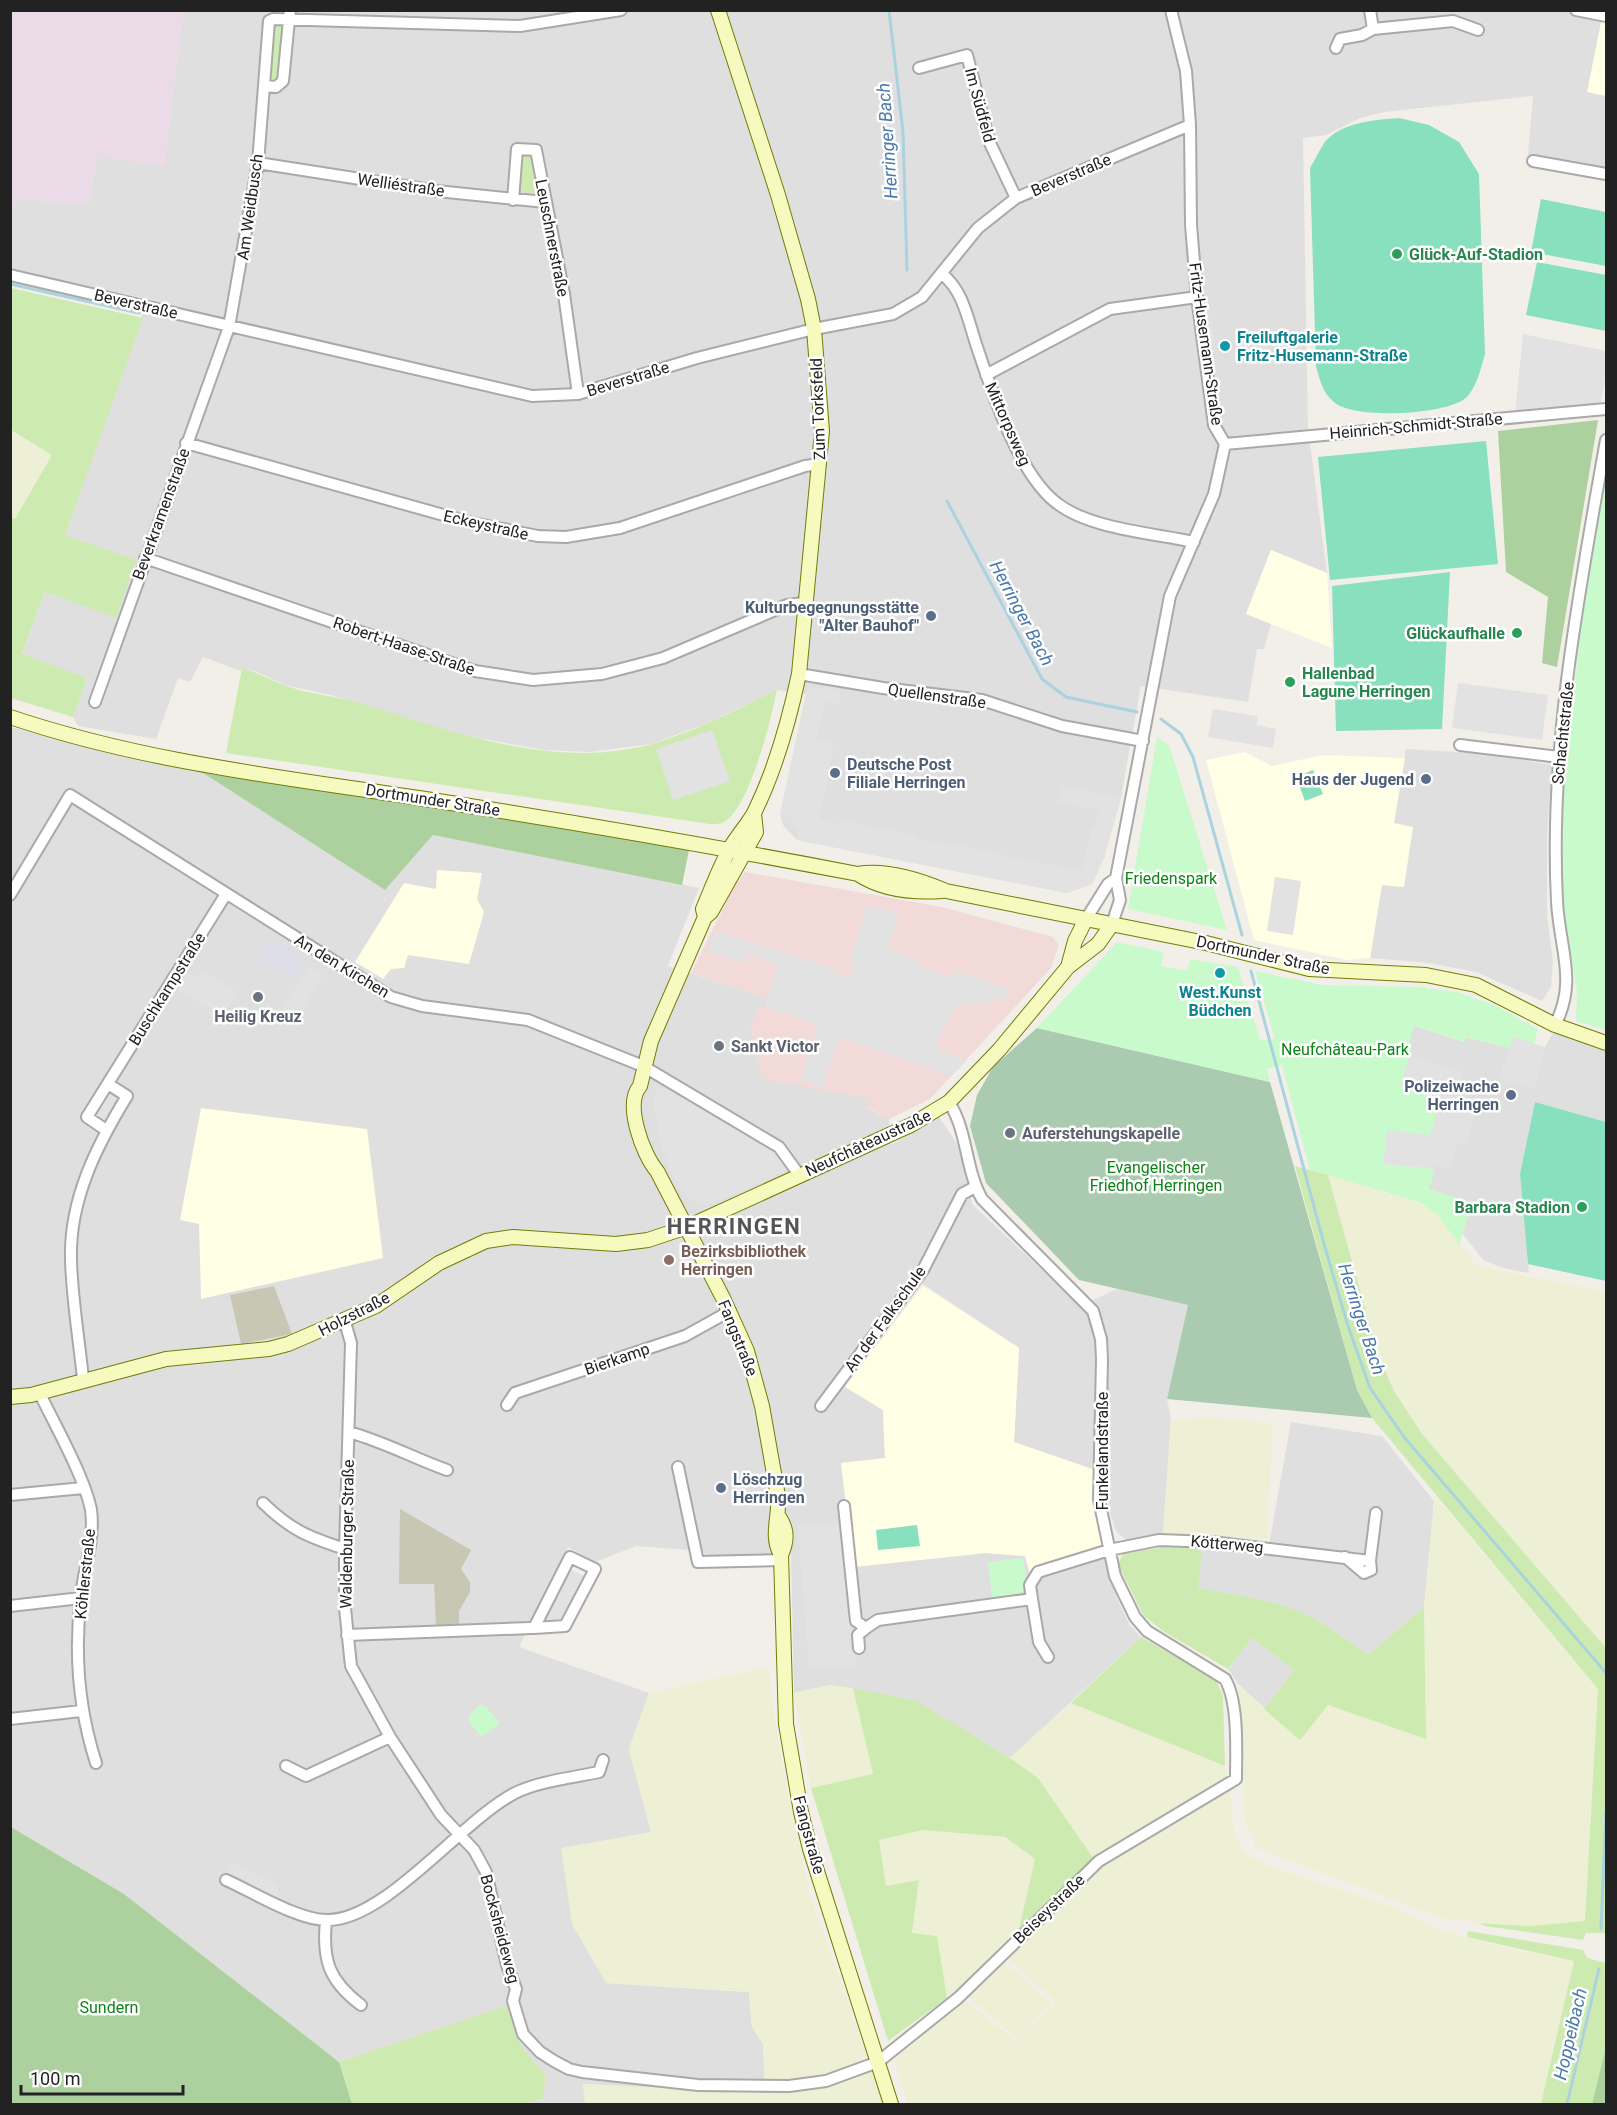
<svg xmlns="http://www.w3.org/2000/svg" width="1617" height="2115" font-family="Roboto,sans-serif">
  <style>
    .residential { fill: #e0dfdf }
    .commercial { fill: #f2dad9 }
    .industrial { fill: #ebdbe8 }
    .education { fill: #ffffe5 }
    .construction { fill: #c7c7b4 }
    .farmland { fill: #eef0d5 }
    .grass { fill: #cdebb0 }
    .forest { fill: #add19e }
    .cemetery { fill: #aacbaf }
    .park { fill: #c8facc }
    .pitch { fill: #88e0be }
    .parking { fill: #e2e2e2 }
    .plaza { fill: #dddde8 }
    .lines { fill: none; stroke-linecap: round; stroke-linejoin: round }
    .stream { stroke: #aad3df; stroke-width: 3 }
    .street-casing { stroke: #a9a9a9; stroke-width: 14 }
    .secondary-casing { stroke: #707d05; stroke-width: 16 }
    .street { stroke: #fff; stroke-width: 10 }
    .secondary { stroke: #f7fabf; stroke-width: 14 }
    .leisure-dot { fill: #2e9e5b; stroke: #fff; stroke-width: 2 }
    .culture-dot { fill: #0f9aa8; stroke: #fff; stroke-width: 2 }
    .service-dot { fill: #5c6f8a; stroke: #fff; stroke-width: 2 }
    .worship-dot { fill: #6b7280; stroke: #fff; stroke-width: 2 }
    .education-dot { fill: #8d6e63; stroke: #fff; stroke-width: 2 }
    .labels { text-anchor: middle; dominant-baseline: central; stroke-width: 5; stroke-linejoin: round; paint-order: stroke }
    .street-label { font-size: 16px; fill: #222; stroke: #fff }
    .leisure-label { font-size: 16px; font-weight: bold; fill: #27864d; stroke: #fff; text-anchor: start }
    .culture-label { font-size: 16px; font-weight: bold; fill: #0d838f; stroke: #fff; text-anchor: start }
    .service-label { font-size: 16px; font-weight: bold; fill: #4e5e75; stroke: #fff; text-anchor: end }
    .park-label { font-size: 16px; fill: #0c8416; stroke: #fff }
    .worship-label { font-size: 16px; font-weight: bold; fill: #5b616d; stroke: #fff; text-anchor: start }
    .education-label { font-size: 16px; font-weight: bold; fill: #785e54; stroke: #fff; text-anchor: start }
    .water-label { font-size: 18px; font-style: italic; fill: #4a7aab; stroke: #fff }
    .district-label { font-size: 22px; font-weight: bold; letter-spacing: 1.5px; fill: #555; stroke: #fff }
  </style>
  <rect width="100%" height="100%" fill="#f2efe9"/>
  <!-- residential -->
  <path class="residential" d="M183 11H1606V169L1528 155 1533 96 1384 112 1360 118 1326 135 1303 138 1308 428 1327 573 1271 550 1246 614 1271 624 1264 649H1257L1248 702 1141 686 1121 797 1104 858 1092 884 1067 893 797 840 783 825 780 814 806 694 777 690 705 724 651 744 589 752 544 750 451 733 331 695 285 685 257 672 242 668 241 671 203 657 190 682 178 678 156 739 78 726 73 717 87 678 22 655 45 592 116 617 65 535 148 299 11 269V215L15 198 89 204 97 156 164 165Z
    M11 727 77 745 203 773 385 890 433 835 699 888 668 966 767 998 765 1006 845 1093 867 1098V1108L889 1119 891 1145 939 1117 962 1151 972 1204 1080 1306 1117 1289 1188 1305 1167 1399 1171 1419 1163 1534 1126 1540 1116 1531 1110 1513 1106 1469 1095 1470 1014 1442 1019 1348 911 1276 834 1378 883 1410 885 1459 842 1463 853 1567 986 1553 1025 1556 1031 1577 1107 1554 1117 1598 1129 1624 1141 1637 1010 1758 916 1701 830 1685 794 1693 791 1555 706 1556 703 1551 636 1546 595 1562 568 1547 519 1647 649 1693 629 1749 651 1832 606 1983 749 1992 752 2027 763 2044 765 2093 584 2084 585 2104H526L543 2099 546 2075 522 2049 505 2007 339 2062 124 1894 11 1827Z
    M1406 749 1488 754 1552 765 1547 835V916L1553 961 1551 987 1542 1001 1476 972 1429 963 1370 958 1382 884 1403 887 1413 827 1393 824Z
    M1414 1026 1464 1042 1466 1037 1510 1048 1500 1078 1534 1089 1545 1047 1554 1031 1606 1049V1122L1535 1102 1520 1174 1529 1273 1503 1268 1483 1260 1462 1233 1472 1203 1428 1189 1434 1170 1400 1087 1411 1051 1410 1040Z
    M1291 1422 1382 1436 1434 1501 1424 1607 1368 1655 1333 1630 1197 1588 1202 1548 1267 1556Z
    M1252 1638 1294 1670 1264 1709 1238 1684 1228 1669Z"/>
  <!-- commercial -->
  <path class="commercial" d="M745 872 942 907 1053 937 1059 945 1051 968 930 1099 889 1119 867 1107V1098L762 1079 750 1028 759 1005 765 1006 767 998 691 973 735 885Z"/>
  <!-- industrial -->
  <path class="industrial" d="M11 10 183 11 164 166 97 156 89 204 15 198 11 215Z"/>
  <!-- education -->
  <path class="education" d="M1601 22 1606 23V96L1587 92Z
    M1271 550 1327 573 1332 648 1246 614Z
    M1245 752 1272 766 1323 755 1405 758 1394 823 1413 827 1404 887 1382 885 1370 958 1347 960 1254 940 1206 760Z
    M437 870 482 873 477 899 484 912 469 964 408 955 404 968 391 969 383 979 355 962 404 883 436 889Z
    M201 1108 367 1129 383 1258 201 1299 199 1224 180 1220Z
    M923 1286 1019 1348 1014 1442 1095 1470 1106 1549 1031 1577 1025 1556 986 1553 853 1567 841 1463 885 1458 883 1410 845 1387Z"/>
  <!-- construction -->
  <path class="construction" d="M274 1286 292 1334 241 1344 230 1295Z
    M400 1509 471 1550 461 1569 470 1582V1592L459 1611V1624L436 1625 434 1584H399Z"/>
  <!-- farmland -->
  <path class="farmland" d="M10 430 53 455 15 519 10 517Z
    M1328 1175 1419 1203 1438 1215 1477 1266 1606 1292V1648L1422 1434 1394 1391 1378 1355Z
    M1219 1417 1273 1424 1267 1539 1163 1534 1171 1419Z
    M1435 1496 1598 1689 1585 1922 1530 1926 1441 1918 1256 1848 1245 1820 1238 1684 1300 1739 1327 1705 1425 1738 1424 1607Z
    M768 1667 782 1766 811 1898 868 2059 814 2081 815 2090 874 2070 884 2104H585L583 2084 765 2093 763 2044 752 2027 749 1992 606 1983 572 1924 561 1848 651 1832 629 1749 649 1693Z
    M830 1685 853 1688 873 1774 811 1788 794 1693Z
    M1071 1703 1225 1766 1226 1781 1096 1862 1038 1778 1010 1758Z
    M1230 1790 1234 1831 1246 1854 1271 1867 1379 1902 1445 1931 1494 1945 1574 1961 1541 2104H907L894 2059 963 1999 1018 2042 1056 2002 1005 1956 1102 1864Z
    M923 1830 1005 1837 1035 1859 1019 1929 995 1954 1051 2003 1018 2040 959 1989 947 1998 937 1936 912 1934 919 1881 886 1886 879 1840Z"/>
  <!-- grass -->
  <path class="grass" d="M274 23H279L282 27 279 79 274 82 269 78 272 27Z
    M522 155 532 156 539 193 519 192Z
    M11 288 143 318 65 535 136 560 116 618 45 592 22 654 87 678 73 717 11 698V517L15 519 52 455 11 430Z
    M242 668C257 672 270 680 284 685 307 694 335 696 359 703 452 731 553 771 652 744 696 731 737 709 777 690 771 719 750 807 724 822 721 824 715 824 710 824L226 753Z
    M1295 1166 1328 1175 1378 1355 1394 1391 1422 1434 1606 1648V1933H1586L1583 1940 1485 1926 1478 1923 1530 1926 1585 1921 1598 1689 1372 1418 1357 1390Z
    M1163 1547 1202 1548 1198 1588C1232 1595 1269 1598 1302 1613 1326 1623 1347 1640 1368 1655L1424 1607 1426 1739 1328 1705 1300 1740 1264 1709 1294 1670 1252 1638 1228 1669 1163 1631 1143 1615 1118 1564 1123 1554Z
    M1141 1637 1216 1680 1223 1696 1225 1766 1071 1703Z
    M853 1688 917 1701 1010 1758 1038 1778 1096 1862 1049 1900 1019 1929 1035 1859 1005 1837 923 1830 879 1840 886 1886 919 1880 912 1933 937 1936 947 1998 888 2041 811 1788 873 1774Z
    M1468 1931 1583 1950 1587 1958 1606 1963V2047L1592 2104H1541L1574 1961 1467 1937Z
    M506 2006 522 2048 546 2075 543 2099 526 2104H352L339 2062Z"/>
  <!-- forest -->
  <path class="forest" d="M1598 420 1557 667 1542 663 1548 597 1506 572 1498 431Z
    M203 773 690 845 682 885 433 835 385 890Z
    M11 1827 124 1894 339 2062 352 2104H11Z
    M1606 2047V2104H1592Z"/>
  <!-- cemetery -->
  <path class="cemetery" d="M1037 1028 1270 1082 1357 1390 1372 1418 1167 1399 1188 1305 1079 1280 986 1183 970 1126 977 1095 993 1067Z"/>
  <!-- park -->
  <path class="park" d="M1606 478V1030L1576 1021 1577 992 1562 900 1563 779 1583 614Z
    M1157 737 1169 745 1227 930 1128 909Z
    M1117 942 1164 952 1161 966 1187 971 1190 959 1238 967 1260 1040 1275 1039 1255 971 1322 985 1418 987 1457 992 1494 1005 1538 1029 1534 1044 1513 1037 1510 1048 1467 1037 1465 1042 1414 1026 1410 1040 1411 1051 1401 1087 1434 1097 1438 1109 1430 1135 1383 1164 1435 1169 1429 1189 1473 1203 1459 1244 1438 1215 1419 1202 1310 1170 1282 1065 1267 1069 1270 1082 1037 1028Z
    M1023 1558C1025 1574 1032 1594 1011 1597 1004 1598 998 1600 992 1597L988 1562Z
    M480 1705 485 1706 500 1723 482 1737 468 1721 471 1713Z"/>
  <!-- pitch -->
  <path class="pitch" d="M1399 118 1429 125 1459 142 1479 174 1485 354C1481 368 1477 386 1467 397 1449 415 1353 420 1334 402 1322 392 1320 380 1316 366L1310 168C1315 160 1319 151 1324 143 1341 122 1374 120 1399 118Z
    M1541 199 1606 212V266L1531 252Z
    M1537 262 1606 275V331L1526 315Z
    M1486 441 1498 564 1330 580 1318 457Z
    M1450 572 1442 729 1336 731 1332 586Z
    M1313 770 1323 794 1305 801 1296 777Z
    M1535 1102 1606 1122V1281L1528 1264 1520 1174Z
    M917 1525 920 1546 878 1550 876 1530Z"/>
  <!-- parking -->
  <path class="parking" d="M1212 318 1216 351 1209 352 1205 319Z
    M1523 334 1606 351V375L1600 407 1515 414Z
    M1458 683 1548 695 1542 740 1452 728Z
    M808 687 841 690 839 705 825 702 816 740 834 744 819 819 839 824 840 820 915 835 914 838 1002 853 1003 856 1083 870 1091 829H1095L1099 810 1058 802 1061 786 1121 797 1104 858 1092 884 1067 893 797 840 798 830 792 824 790 816 780 814Z
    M1213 709 1258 716 1257 725 1276 729 1273 748 1208 737Z
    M712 730 730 781 673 800 656 749Z
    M1275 877 1301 881 1293 935 1267 931Z
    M867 905 899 915 888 950 919 960 918 966 953 978 956 971 1010 989 1007 1001 996 997 988 1006 978 1002 955 1007 943 1028 936 1048 967 1061 951 1076 840 1037 822 1087 801 1080 817 1024 765 1007 778 964 748 954 745 964 706 951 715 931 836 969 835 973 849 977 853 964 849 963Z
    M309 966 324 975 293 1024 279 1014Z
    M188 972 199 979 204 972 237 992 222 1017 177 989Z
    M1513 1037 1545 1047 1534 1090 1500 1079Z
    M1410 1055 1463 1072 1460 1088 1461 1101 1478 1106 1466 1145 1458 1143 1450 1169 1436 1165 1435 1169 1383 1164 1387 1130 1430 1135 1438 1109 1433 1097 1400 1087Z
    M658 1085 758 1137 781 1153 790 1169 712 1204H703L687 1198 674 1179 661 1145 653 1098Z
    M107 1092 120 1100 107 1123 93 1114Z
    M845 1522 857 1665 809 1669 798 1526Z
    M570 1569 586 1577 563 1622 547 1623 544 1618Z
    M233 1863 279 1884 277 1908 223 1885Z"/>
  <!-- plaza -->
  <path class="plaza" d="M270 936 306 959 293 981 256 958Z"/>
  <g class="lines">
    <!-- stream -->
    <path class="stream" d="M889 10 903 132 907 270
      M10 284 139 313
      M947 501 1042 679 1066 697 1137 712
      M1161 719 1181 734 1193 757 1242 935
      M1251 971 1324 1244 1348 1326 1370 1388 1404 1437 1606 1673
      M1601 1929 1606 1811
      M1567 2104 1599 1969"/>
    <!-- street casing -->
    <g class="street-casing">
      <path id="street" d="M1171 10 1186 71 1190 125 1191 225 1197 297 1214 425 1225 444
        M1370 10 1373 29
        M1576 10 1606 16
        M1336 48 1340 39 1362 35 1373 29 1453 21 1478 30
        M919 68 967 55 989 141 1016 198
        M264 86 276 87 283 81 290 10
        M1533 161 1606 174
        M258 163 437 191 545 202
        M513 200 517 149 536 150 564 294 578 394
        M942 274C964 291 968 321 977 347 992 392 1019 476 1058 504 1091 529 1153 533 1194 542
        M10 275 532 396 578 394 697 358 814 329 893 314 922 297 978 228 1016 198 1190 125
        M986 375 1110 309 1197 297
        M186 443 472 523 538 536 566 537 620 528 805 466 820 464
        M1225 444 1606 409
        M145 558 475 671 533 680 602 674 663 658 787 605 804 603
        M799 674 883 688 982 700 1062 726 1143 741
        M95 702 229 327 258 163 269 21 273 19 520 26 621 10
        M1460 745 1559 757
        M10 895 70 795 391 997 422 1006 528 1020 643 1066 779 1147 800 1176
        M1086 919 1108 884 1116 878
        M1112 924 1120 900 1116 878 1170 596 1214 494 1225 444
        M1555 1025C1578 981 1559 947 1557 901 1549 746 1579 592 1606 440
        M106 1130 87 1117 226 894
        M345 1322 351 1343 345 1549V1608L351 1666 390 1737 441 1815 474 1850 486 1872 507 1965 516 1989 513 2001 523 2034 540 2052 554 2061 569 2069 582 2072 698 2085 789 2086 826 2081 878 2062 958 1998 1099 1861 1236 1779C1236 1752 1239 1703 1225 1679L1147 1631 1135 1617 1115 1576 1099 1500 1102 1359 1101 1339 1093 1311 982 1199C965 1169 968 1132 949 1102
        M83 1379C79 1339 72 1299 71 1260 69 1200 97 1145 127 1096L108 1084
        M39 1392C54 1423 85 1478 91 1510 95 1538 84 1569 81 1596 74 1653 79 1710 96 1763
        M507 1405 515 1393 685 1336 730 1311
        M821 1406 923 1270 962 1194 975 1187
        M349 1432C384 1442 414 1458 447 1470
        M678 1467 698 1562 781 1560
        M10 1495 83 1488
        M263 1503C291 1530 308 1537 345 1549
        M844 1506 856 1621 866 1628 878 1620 1032 1599 1030 1585 1038 1572 1109 1550 1159 1540 1212 1542 1370 1561 1376 1513
        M1345 1557 1364 1573 1371 1570 1370 1561
        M1032 1599 1039 1642 1048 1657
        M10 1606 81 1598
        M347 1635 531 1628H534L565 1626 595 1569 570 1557 534 1628
        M859 1648 858 1635 866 1628
        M10 1719 81 1711
        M286 1766 306 1776 390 1737
        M226 1880C253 1892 298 1920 327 1920 385 1921 461 1821 515 1793 540 1781 571 1778 599 1772L603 1760
        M326 1921C322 1960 329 1981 361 2005"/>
    </g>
    <!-- secondary casing -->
    <g class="secondary-casing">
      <path id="secondary" d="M10 717C144 762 281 777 419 798 567 821 712 846 858 874 886 869 920 880 946 891L1206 943 1309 969 1426 975 1476 985 1555 1025 1606 1043
        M754 814 756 832 711 912 705 917 651 1041 640 1086C624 1104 643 1155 657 1171L723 1298 747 1351 762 1406 778 1496C780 1517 770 1535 781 1555
        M858 874C882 890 913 893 942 891
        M705 917 703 909C712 888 720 865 732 845 738 835 751 820 755 811 776 768 789 721 799 674L822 431 814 329 808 299 778 195 718 10
        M1068 967 1075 941 1086 919
        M10 1397 31 1395 166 1359 269 1349 288 1344 376 1306 439 1263 486 1241 513 1237 616 1244 648 1240 687 1227 911 1125 949 1102 999 1050 1068 967 1098 944 1112 924
        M779 1517C788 1530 787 1541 781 1555L786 1724 801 1812 810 1849 891 2104"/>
    </g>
    <!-- street -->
    <use href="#street" class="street"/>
    <!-- secondary -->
    <use href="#secondary" class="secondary"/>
  </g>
  <!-- markers -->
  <g class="leisure-dot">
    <circle cx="1397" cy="254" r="6"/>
    <circle cx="1517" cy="633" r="6"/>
    <circle cx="1290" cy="682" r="6"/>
    <circle cx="1582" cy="1207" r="6"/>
  </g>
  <g class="culture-dot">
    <circle cx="1225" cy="346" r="6"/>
    <circle cx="1220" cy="973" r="6"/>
  </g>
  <g class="service-dot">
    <circle cx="931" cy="616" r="6"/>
    <circle cx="835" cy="773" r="6"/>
    <circle cx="1426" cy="779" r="6"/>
    <circle cx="1511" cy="1095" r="6"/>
    <circle cx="721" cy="1488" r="6"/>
  </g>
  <g class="worship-dot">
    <circle cx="258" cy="997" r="6"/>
    <circle cx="719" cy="1046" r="6"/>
    <circle cx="1010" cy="1133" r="6"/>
  </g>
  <circle class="education-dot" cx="669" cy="1260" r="6"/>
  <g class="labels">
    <!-- street labels -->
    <g class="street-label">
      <text transform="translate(980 105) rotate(75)">Im Südfeld</text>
      <text transform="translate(1071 175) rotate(-23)">Beverstraße</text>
      <text transform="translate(401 185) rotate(8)">Welliéstraße</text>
      <text transform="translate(250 207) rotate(-82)">Am Weidbusch</text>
      <text transform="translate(552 238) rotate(79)">Leuschnerstraße</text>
      <text transform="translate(136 304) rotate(13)">Beverstraße</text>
      <text transform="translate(1206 344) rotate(82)">Fritz-Husemann-Straße</text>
      <text transform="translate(628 379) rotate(-17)">Beverstraße</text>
      <text transform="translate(818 409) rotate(-92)">Zum Torksfeld</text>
      <text transform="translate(1008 424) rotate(66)">Mittorpsweg</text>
      <text transform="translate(1416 426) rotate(-5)">Heinrich-Schmidt-Straße</text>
      <text transform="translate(161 514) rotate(-70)">Beverkramenstraße</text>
      <text transform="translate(486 525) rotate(13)">Eckeystraße</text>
      <text transform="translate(404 646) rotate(19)">Robert-Haase-Straße</text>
      <text transform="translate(937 696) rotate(8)">Quellenstraße</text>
      <text transform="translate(1563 733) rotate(-84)">Schachtstraße</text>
      <text transform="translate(433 800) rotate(9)">Dortmunder Straße</text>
      <text transform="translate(1263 955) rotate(12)">Dortmunder Straße</text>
      <text transform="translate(342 966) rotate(31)">An den Kirchen</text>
      <text transform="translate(167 989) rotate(-58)">Buschkampstraße</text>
      <text transform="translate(868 1143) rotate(-25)">Neufchâteaustraße</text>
      <text transform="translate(354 1314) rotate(-27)">Holzstraße</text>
      <text transform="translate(885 1319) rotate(-54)">An der Falkschule</text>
      <text transform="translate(738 1338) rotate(68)">Fangstraße</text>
      <text transform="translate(617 1359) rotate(-19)">Bierkamp</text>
      <text transform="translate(1102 1451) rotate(-90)">Funkelandstraße</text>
      <text transform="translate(347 1534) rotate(-89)">Waldenburger Straße</text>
      <text transform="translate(1227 1544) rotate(5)">Kötterweg</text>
      <text transform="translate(85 1574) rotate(-84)">Köhlerstraße</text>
      <text transform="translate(809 1835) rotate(75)">Fangstraße</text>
      <text transform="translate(1049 1909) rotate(-44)">Beiseystraße</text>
      <text transform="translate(500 1929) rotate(75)">Bocksheideweg</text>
    </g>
    <!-- leisure labels -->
    <g class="leisure-label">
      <text x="1409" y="254">Glück-Auf-Stadion</text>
      <text x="1505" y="633" text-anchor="end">Glückaufhalle</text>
      <text x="1302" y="673">Hallenbad<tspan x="1302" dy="18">Lagune Herringen</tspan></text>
      <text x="1570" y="1207" text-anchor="end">Barbara Stadion</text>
    </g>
    <!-- culture labels -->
    <g class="culture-label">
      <text x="1237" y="337">Freiluftgalerie<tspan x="1237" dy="18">Fritz-Husemann-Straße</tspan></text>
      <text x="1220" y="992" text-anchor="middle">West.Kunst<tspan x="1220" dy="18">Büdchen</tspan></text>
    </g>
    <!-- service labels -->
    <g class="service-label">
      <text x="919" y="607">Kulturbegegnungsstätte<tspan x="919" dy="18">"Alter Bauhof"</tspan></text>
      <text x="847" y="764" text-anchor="start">Deutsche Post<tspan x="847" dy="18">Filiale Herringen</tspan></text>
      <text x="1414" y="779">Haus der Jugend</text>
      <text x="1499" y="1086">Polizeiwache<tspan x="1499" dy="18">Herringen</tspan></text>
      <text x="733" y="1479" text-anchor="start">Löschzug<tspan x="733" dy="18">Herringen</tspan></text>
    </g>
    <!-- park labels -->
    <g class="park-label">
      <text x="1171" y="878">Friedenspark</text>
      <text x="1345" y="1049">Neufchâteau-Park</text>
      <text x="1156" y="1167">Evangelischer<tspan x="1156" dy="18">Friedhof Herringen</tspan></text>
      <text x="109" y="2007">Sundern</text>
    </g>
    <!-- worship labels -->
    <g class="worship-label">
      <text x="258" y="1016" text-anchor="middle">Heilig Kreuz</text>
      <text x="731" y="1046">Sankt Victor</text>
      <text x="1022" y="1133">Auferstehungskapelle</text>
    </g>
    <!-- education labels -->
    <g class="education-label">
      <text x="681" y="1251">Bezirksbibliothek<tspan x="681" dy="18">Herringen</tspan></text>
    </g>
    <!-- water labels -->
    <g class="water-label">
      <text transform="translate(887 141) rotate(-94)">Herringer Bach</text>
      <text transform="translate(1022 613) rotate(62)">Herringer Bach</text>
      <text transform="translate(1362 1319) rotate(72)">Herringer Bach</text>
      <text transform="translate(1570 2034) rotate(-77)">Hoppeibach</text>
    </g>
    <!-- district labels -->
    <g class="district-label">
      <text x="734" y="1226">HERRINGEN</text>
    </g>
  </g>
  <!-- border -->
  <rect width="1617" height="2115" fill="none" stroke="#222222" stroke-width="24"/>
  <!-- scale -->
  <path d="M21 2085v9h162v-9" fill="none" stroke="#222222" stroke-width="3"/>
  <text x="30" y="2085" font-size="18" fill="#222222" stroke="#ffffff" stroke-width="4.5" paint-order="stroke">100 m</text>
</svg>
